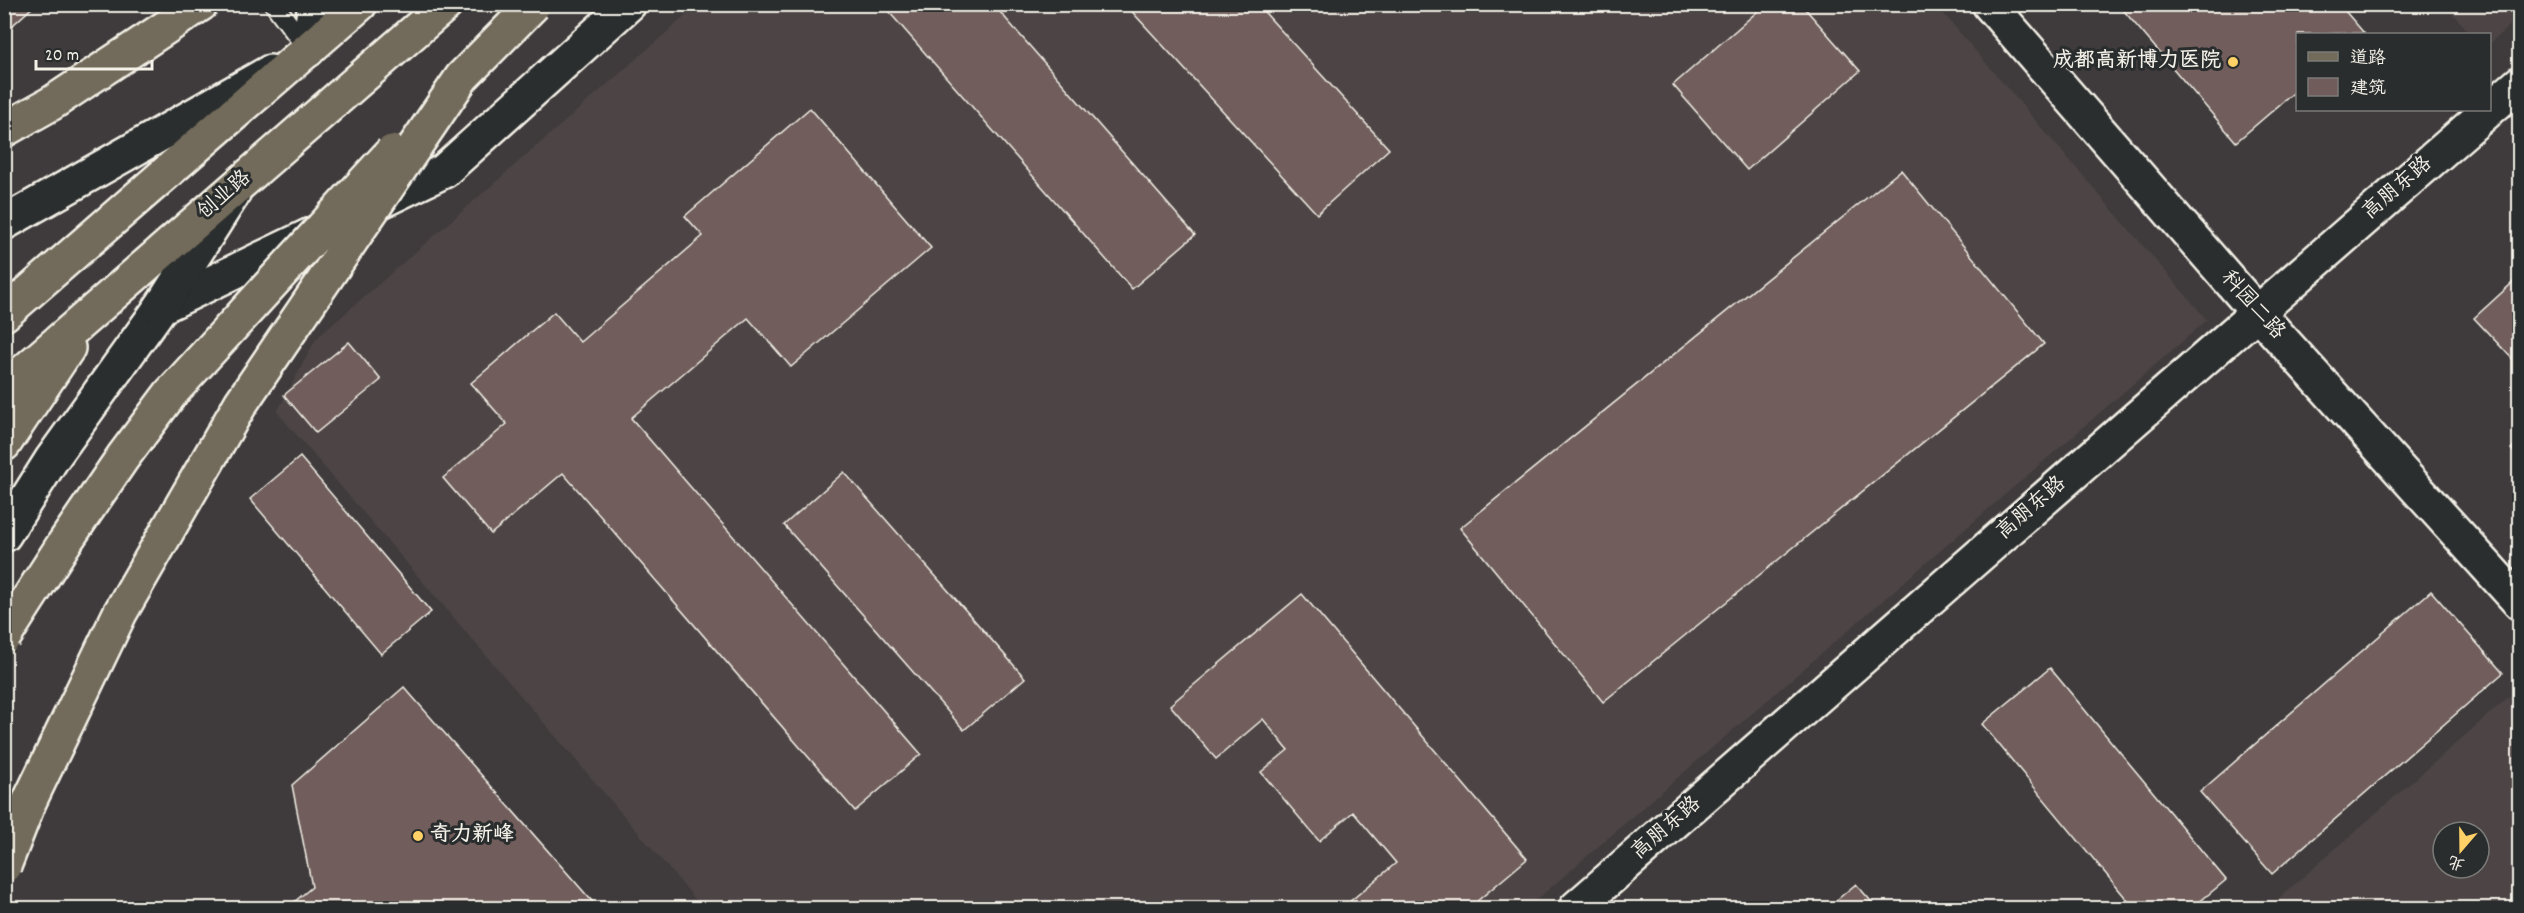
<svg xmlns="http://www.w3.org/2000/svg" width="2524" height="913" font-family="Dekko,'LXGW WenKai TC',sans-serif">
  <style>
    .built { fill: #4e4545; fill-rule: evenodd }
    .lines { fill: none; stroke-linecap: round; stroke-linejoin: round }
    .stream { stroke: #939da3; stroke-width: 12 }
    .building { fill: #705d5b; stroke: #f4f1e8; stroke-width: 1.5 }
    .service-casing { stroke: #f4f1e8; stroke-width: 22 }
    .minor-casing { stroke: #f4f1e8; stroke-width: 38 }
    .tertiary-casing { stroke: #f4f1e8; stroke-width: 38 }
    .secondary-casing { stroke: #f4f1e8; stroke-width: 38 }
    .primary-casing { stroke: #f4f1e8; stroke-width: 38 }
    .trunk-casing { stroke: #f4f1e8; stroke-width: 38 }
    .service { stroke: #2a2d2e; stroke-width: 18 }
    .minor { stroke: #2a2d2e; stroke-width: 33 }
    .tertiary { stroke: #2a2d2e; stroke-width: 33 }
    .secondary { stroke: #2a2d2e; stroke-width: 33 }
    .primary { stroke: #726b5a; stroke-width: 33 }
    .trunk { stroke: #726b5a; stroke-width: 33 }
    .trunk-bridge-casing { stroke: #f4f1e8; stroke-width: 38; stroke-linecap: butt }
    .trunk-bridge { stroke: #726b5a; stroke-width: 33 }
    .poi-dot { fill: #ffd166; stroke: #2a2d2e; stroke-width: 2 }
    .labels { text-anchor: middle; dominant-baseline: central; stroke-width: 6; stroke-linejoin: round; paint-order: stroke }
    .poi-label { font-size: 21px; font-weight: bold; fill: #f4f1e8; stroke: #2a2d2e; text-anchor: end }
    .street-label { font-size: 21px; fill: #f4f1e8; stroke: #2a2d2e }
  </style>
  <rect width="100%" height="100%" fill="#3f3b3c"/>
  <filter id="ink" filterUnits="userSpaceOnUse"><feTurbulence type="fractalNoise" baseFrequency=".0167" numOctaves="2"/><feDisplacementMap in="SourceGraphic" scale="12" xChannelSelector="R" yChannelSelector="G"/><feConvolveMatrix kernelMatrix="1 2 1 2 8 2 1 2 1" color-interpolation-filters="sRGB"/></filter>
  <g filter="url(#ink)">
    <!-- built -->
    <path class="built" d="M699 4 1936 5 2207 320 1527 908H703L277 412 316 339Z
      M2445 5H2519V17L2490 43V34H2471Z
      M2519 688V908H2268ZM2443 832H2479V868H2443Z"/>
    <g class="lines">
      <!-- stream -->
      <path class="stream" d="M4 890 7 908"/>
    </g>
    <!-- building -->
    <path class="building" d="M4 4H36L4 33Z
      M882 4H993L1195 235 1132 289Z
      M1125 4H1257L1389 149 1317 214Z
      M1766 4H1801L1860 71 1747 170 1673 85Z
      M2118 4H2339L2364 33 2298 34V89L2236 142Z
      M810 108 931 248 791 367 748 318 631 418 921 754 855 811 563 473 491 534 443 478 507 424 471 383 554 312 580 342 703 236 685 216Z
      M1901 170 2044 344 1603 702 1460 528Z
      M2520 276V367L2474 318Z
      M349 342 381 380 316 433 284 395Z
      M2520 441V458L2511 449Z
      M300 457 431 612 381 654 250 499Z
      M844 472 1025 678 964 730 784 525Z
      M2431 591 2503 673 2272 874 2200 792Z
      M1302 594 1527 859 1469 908H1342L1396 863 1353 812 1319 841 1261 772 1288 750 1263 719 1216 759 1170 705Z
      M2050 668 2226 880 2192 908H2134L1982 724Z
      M404 687 598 908H287L312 887 292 785Z
      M1856 884 1877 908H1827Z"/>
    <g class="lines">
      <!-- service casing -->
      <g class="service-casing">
        <path id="service" d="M274 4 308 50"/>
      </g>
      <!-- minor casing -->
      <g class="minor-casing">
        <path id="minor" d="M1989 4 2257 312 2520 603"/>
      </g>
      <!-- tertiary casing -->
      <g class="tertiary-casing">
        <path id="tertiary" d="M308 50 315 4
          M2490 109 2520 83
          M365 209 444 171 629 4
          M4 535 52 459 161 307 321 230
          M1576 908 2489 110"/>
      </g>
      <!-- secondary casing -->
      <g class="secondary-casing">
        <path id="secondary" d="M4 223 270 72
          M161 307 233 194"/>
      </g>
      <!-- primary casing -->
      <g class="primary-casing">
        <path id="primary" d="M4 314 360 4
          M4 389 446 4
          M4 444 68 348"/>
      </g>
      <!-- trunk casing -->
      <g class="trunk-casing">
        <path id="trunk" d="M4 130 52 103 201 4"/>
      </g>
      <!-- service -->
      <use href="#service" class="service"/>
      <!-- minor -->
      <use href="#minor" class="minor"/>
      <!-- tertiary -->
      <use href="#tertiary" class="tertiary"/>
      <!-- secondary -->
      <use href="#secondary" class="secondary"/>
      <!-- primary -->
      <use href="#primary" class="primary"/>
      <!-- trunk -->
      <use href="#trunk" class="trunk"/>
      <!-- trunk-bridge casing -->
      <g class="trunk-bridge-casing">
        <path id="trunk-bridge" d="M4 637 65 542 123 457 171 393 392 152
          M4 866 29 802 120 613 241 403 462 77 534 4"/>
      </g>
      <!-- trunk-bridge -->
      <use href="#trunk-bridge" class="trunk-bridge"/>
    </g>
  </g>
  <!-- markers -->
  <g class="poi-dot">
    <circle cx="2233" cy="62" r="6"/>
    <circle cx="418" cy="836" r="6"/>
  </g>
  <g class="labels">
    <!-- poi labels -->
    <g class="poi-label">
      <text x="2221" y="62">成都高新博力医院</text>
      <text x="430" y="836" text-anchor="start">奇力新峰</text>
    </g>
    <!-- street labels -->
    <g class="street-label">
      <text transform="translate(2398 189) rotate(-41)">高朋东路</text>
      <text transform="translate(225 196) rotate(-41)">创业路</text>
      <text transform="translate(2252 306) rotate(48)">科园二路</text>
      <text transform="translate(2032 509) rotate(-41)">高朋东路</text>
      <text transform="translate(1667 829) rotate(-41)">高朋东路</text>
    </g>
  </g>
  <!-- margin -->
  <rect width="2524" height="913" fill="none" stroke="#2a2d2e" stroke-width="24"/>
  <rect x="12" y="12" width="2500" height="889" fill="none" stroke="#f4f1e8" stroke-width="2" filter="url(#ink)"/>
  <!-- legend -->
  <rect x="2296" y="33" width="195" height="78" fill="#2a2d2e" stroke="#7b7b78" stroke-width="1.5"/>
  <rect x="2308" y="52" width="30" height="9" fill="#726b5a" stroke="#7b7b78" stroke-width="1.5"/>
  <text x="2350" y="63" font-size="18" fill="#f4f1e8">道路</text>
  <rect x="2308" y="78" width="30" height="18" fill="#705d5b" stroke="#7b7b78" stroke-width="1.5"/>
  <text x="2350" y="93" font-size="18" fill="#f4f1e8">建筑</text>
  <!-- north arrow -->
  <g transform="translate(2461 850) rotate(200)"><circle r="28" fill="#2a2d2e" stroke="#7b7b78" stroke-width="1.5"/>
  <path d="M0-4.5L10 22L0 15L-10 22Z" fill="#ffd166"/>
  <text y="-9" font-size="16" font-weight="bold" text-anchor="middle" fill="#f4f1e8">北</text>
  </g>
  <!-- scale -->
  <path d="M36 60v9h116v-9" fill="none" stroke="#f4f1e8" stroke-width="3"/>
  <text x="45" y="60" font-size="18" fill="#f4f1e8" stroke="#2a2d2e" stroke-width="4.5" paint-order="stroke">20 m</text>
</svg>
